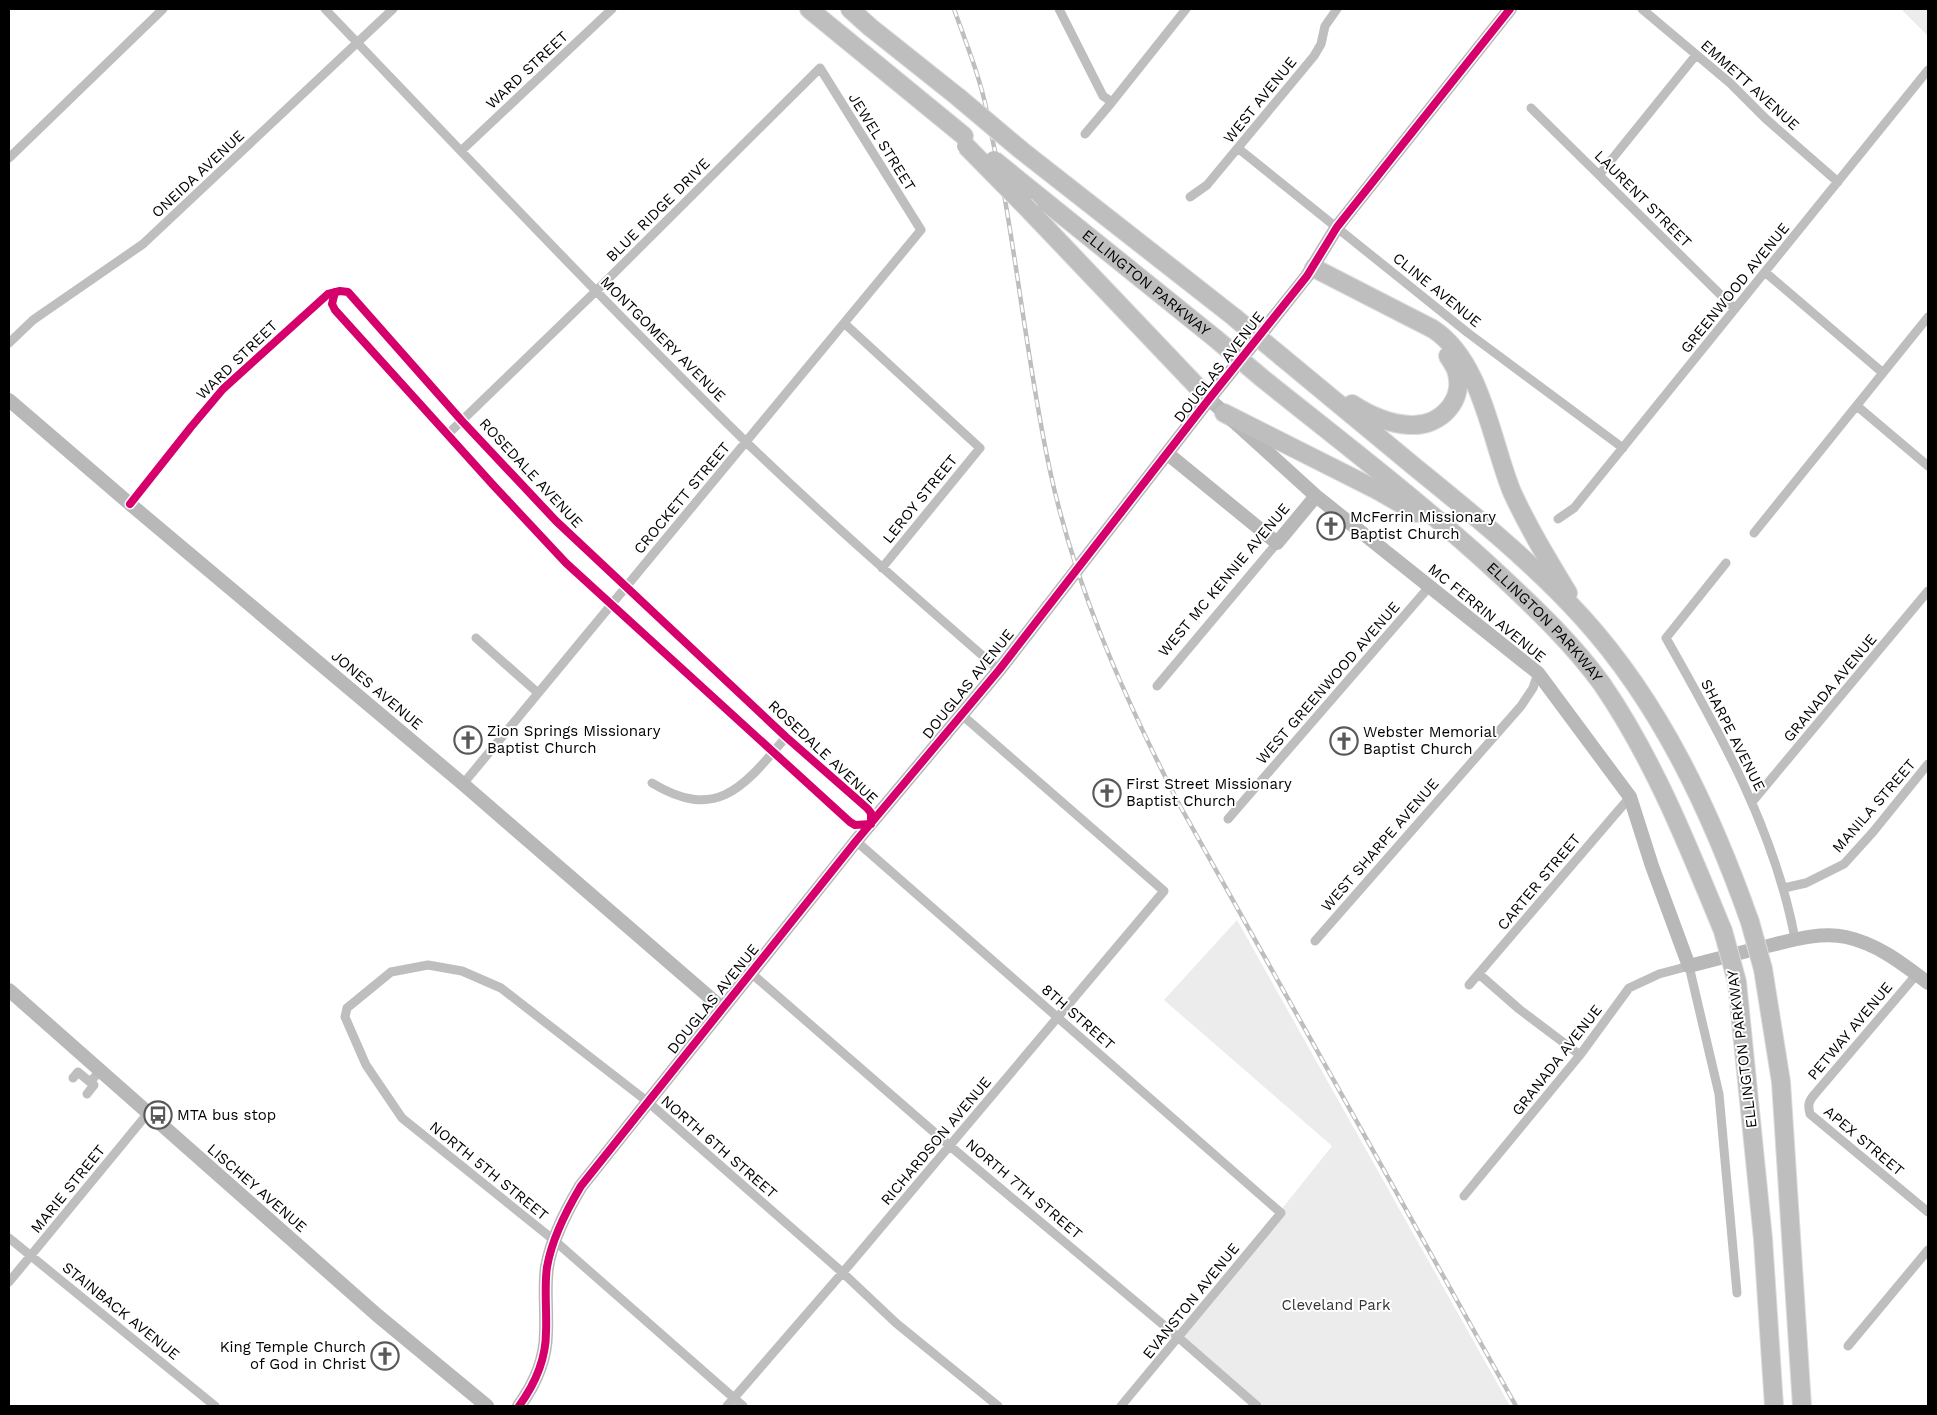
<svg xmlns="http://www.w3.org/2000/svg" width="1937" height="1415" font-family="'Work Sans',sans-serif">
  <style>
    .green { fill: #ececec }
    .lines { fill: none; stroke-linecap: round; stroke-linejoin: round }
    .highway-casing { stroke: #dbdbdb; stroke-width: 20 }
    .street { stroke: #bebebe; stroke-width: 9 }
    .secondary { stroke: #b8b8b8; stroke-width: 14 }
    .highway { stroke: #bebebe; stroke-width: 18 }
    .rail-casing { stroke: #bebebe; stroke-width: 4.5 }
    .rail { stroke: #fff; stroke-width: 2.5; stroke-dasharray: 8; stroke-linecap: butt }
    .highway-bridge-casing { stroke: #dbdbdb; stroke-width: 20; stroke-linecap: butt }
    .highway-bridge { stroke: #bebebe; stroke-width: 18 }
    .cycleway-casing { stroke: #fff; stroke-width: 11 }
    .cycleway { stroke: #d6006c; stroke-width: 8 }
    .labels { text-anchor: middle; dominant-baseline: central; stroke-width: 4; stroke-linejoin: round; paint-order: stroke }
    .street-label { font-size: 15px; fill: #000; stroke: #fff }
    .poi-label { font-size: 15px; fill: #000; stroke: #fff; text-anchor: start }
    .park-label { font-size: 15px; fill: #333; stroke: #fff }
  </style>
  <rect width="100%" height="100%" fill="#fff"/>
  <!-- green -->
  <path class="green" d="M1901 9H1928V36Z
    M1237 920 1510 1406H1257L1179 1338 1332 1146 1164 1000Z"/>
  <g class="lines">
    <!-- highway casing -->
    <g class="highway-casing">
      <g id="highway">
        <path d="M809 9 964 136"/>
        <path d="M850 9 870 27 958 97"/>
        <path d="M1021 150 1234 317"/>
        <path id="s1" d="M1031 190 1216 339"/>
        <path d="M1031 212 1209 399"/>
        <path d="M1314 268 1433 329C1482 361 1491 441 1512 492 1528 527 1548 560 1568 593"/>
        <path d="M1282 357C1327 394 1371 431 1416 468 1474 515 1532 562 1582 617 1661 704 1711 812 1750 922"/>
        <path id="s2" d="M1262 378C1343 443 1426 506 1501 576 1537 610 1573 644 1602 684 1654 760 1688 846 1723 931"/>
        <path d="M1352 404C1369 415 1388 424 1410 425 1440 427 1466 400 1456 370 1454 365 1451 361 1448 356"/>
        <path d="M1224 413 1377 490 1417 513"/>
        <path d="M1763 969 1781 1082 1802 1406"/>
        <path d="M1737 982 1763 1239 1774 1406"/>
      </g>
    </g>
    <!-- street -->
    <path class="street" d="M325 9C464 154 602 300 745 441 827 520 913 595 999 670
      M1059 9 1103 96 1112 102 1186 9
      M1642 9 1730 83 1765 118 1838 182
      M1531 108 1735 309
      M1085 134 1112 102
      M1239 149 1468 333 1623 448
      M461 151 612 9
      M9 158 163 9
      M1600 174 1696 55
      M1190 197 1207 185 1314 56 1321 44 1325 26 1337 9
      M1765 272 1883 373
      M844 323 980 448 882 568
      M9 343 33 320 143 244 393 9
      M1857 406 1928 466
      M448 434 596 291 820 68 921 230 463 784
      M130 504 191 427 223 389 328 294 340 291 348 292 462 421 556 521 786 737 867 808 871 813V824L855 825 850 822 566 563 494 486 335 310 332 304 335 292
      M1558 519 1574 508 1928 70
      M1754 533 1928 317
      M1726 563 1666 638C1720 733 1775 831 1795 939
      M476 638 538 693
      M1157 686 1277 543
      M652 783C718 823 745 785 786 737
      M1752 802 1928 591
      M1228 819 1429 587
      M856 841 1281 1213 1121 1406
      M1784 888 1806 883 1844 864 1873 832 1928 764
      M1315 941 1521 706 1533 688 1538 673
      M751 973 950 1146 1179 1338 1257 1406
      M1479 974 1519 1009 1580 1055
      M1917 974 1814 1095C1808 1102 1808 1106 1810 1114L1928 1212
      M1469 985 1630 797
      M73 1078 78 1072 90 1082 100 1071
      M87 1094 94 1085 90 1082
      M1464 1196 1580 1055 1629 988 1659 974 1689 966 1719 1094 1737 1293
      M9 1238 215 1406
      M9 1282 148 1113
      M1848 1346 1928 1250
      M727 1406 850 1264 1164 891 962 715
      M743 1406 555 1241 402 1118 366 1065 345 1017 347 1008 391 972 428 965 462 971 501 988 648 1102 843 1273 896 1323 998 1406"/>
    <!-- secondary -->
    <path class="secondary" d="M1209 399 1316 496 1538 673 1630 797 1652 866 1689 966C1712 960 1736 954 1759 948 1786 942 1818 931 1846 937 1878 944 1903 964 1928 983
      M9 400 130 504 463 784 722 1008
      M1168 454 1277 543 1316 496
      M9 990 377 1315 487 1406
      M519 1406C535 1384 546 1360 546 1332 547 1310 544 1288 547 1267 552 1238 566 1211 581 1186L856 841 999 670 1209 399 1307 276 1337 227 1510 9"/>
    <!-- highway -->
    <use href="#highway" class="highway"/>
    <!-- rail casing -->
    <g class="rail-casing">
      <path id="rail" d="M954 9C966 43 980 77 987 112 992 140 999 167 1004 194 1020 285 1030 376 1049 466 1074 585 1124 697 1179 804L1516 1406"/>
    </g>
    <!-- rail -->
    <use href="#rail" class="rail"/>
    <!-- highway-bridge casing -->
    <g class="highway-bridge-casing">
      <path id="highway-bridge" d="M958 97 1021 150
        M966 146 1031 212
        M994 160 1031 190
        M1234 317 1282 357
        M1216 339 1262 378
        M1750 922 1763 969
        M1723 931 1737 982"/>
    </g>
    <!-- highway-bridge -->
    <use href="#highway-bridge" class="highway-bridge"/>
    <!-- cycleway casing -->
    <g class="cycleway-casing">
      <path id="cycleway" d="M130 504 191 427 223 389 328 294 340 291 348 292 462 421 556 521 786 737 867 808 871 813V824L855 825 850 822 566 563 494 486 335 310 332 304 335 292
        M519 1406C535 1384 546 1360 546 1332 547 1310 544 1288 547 1267 552 1238 566 1211 581 1186L856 841 999 670 1209 399 1307 276 1337 227 1510 9"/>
    </g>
    <!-- cycleway -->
    <use href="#cycleway" class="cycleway"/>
  </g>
  <!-- icons -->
  <defs>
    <g id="church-ring" transform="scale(1.4375)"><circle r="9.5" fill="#fff" stroke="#595959" stroke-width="1.5"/><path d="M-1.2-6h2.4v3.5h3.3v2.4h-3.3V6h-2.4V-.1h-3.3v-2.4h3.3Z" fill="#595959"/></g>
    <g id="bus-ring" transform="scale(1.4375)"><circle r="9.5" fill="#fff" stroke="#595959" stroke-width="1.5"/><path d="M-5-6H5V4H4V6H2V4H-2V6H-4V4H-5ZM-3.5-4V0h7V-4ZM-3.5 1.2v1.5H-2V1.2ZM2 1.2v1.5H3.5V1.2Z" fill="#595959"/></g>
  </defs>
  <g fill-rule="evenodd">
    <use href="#church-ring" x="1331" y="526"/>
    <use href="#church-ring" x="468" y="740"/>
    <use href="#church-ring" x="1344" y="741"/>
    <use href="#church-ring" x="1107" y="793"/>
    <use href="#bus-ring" x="158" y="1115"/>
    <use href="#church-ring" x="385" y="1356"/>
  </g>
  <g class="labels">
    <!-- street labels -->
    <g class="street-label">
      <text transform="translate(527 70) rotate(-43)">WARD STREET</text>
      <text transform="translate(1750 85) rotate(42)">EMMETT AVENUE</text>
      <text transform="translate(1260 100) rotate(-51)">WEST AVENUE</text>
      <text transform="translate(882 142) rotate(58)">JEWEL STREET</text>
      <text transform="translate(198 174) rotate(-43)">ONEIDA AVENUE</text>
      <text transform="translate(1643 199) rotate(45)">LAURENT STREET</text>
      <text transform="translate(658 210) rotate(-45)">BLUE RIDGE DRIVE</text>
      <text stroke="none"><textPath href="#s1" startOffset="148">ELLINGTON PARKWAY</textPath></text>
      <text transform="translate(1735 288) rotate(-51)">GREENWOOD AVENUE</text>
      <text transform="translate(1437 290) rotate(39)">CLINE AVENUE</text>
      <text transform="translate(663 339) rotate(45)">MONTGOMERY AVENUE</text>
      <text transform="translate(237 360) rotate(-44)">WARD STREET</text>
      <text transform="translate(1219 367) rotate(-52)">DOUGLAS AVENUE</text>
      <text transform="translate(531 473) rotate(47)">ROSEDALE AVENUE</text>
      <text transform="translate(682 498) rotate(-50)">CROCKETT STREET</text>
      <text transform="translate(920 499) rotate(-51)">LEROY STREET</text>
      <text transform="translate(1224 580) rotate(-50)">WEST MC KENNIE AVENUE</text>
      <text transform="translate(1487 613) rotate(39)">MC FERRIN AVENUE</text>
      <text stroke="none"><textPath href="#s2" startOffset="374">ELLINGTON PARKWAY</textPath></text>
      <text transform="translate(1328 683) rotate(-49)">WEST GREENWOOD AVENUE</text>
      <text transform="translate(968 684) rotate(-51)">DOUGLAS AVENUE</text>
      <text transform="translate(1830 688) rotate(-50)">GRANADA AVENUE</text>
      <text transform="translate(377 690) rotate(40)">JONES AVENUE</text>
      <text transform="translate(1733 735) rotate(63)">SHARPE AVENUE</text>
      <text transform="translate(823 752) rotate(43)">ROSEDALE AVENUE</text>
      <text transform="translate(1874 806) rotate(-49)">MANILA STREET</text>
      <text transform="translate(1380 845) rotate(-49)">WEST SHARPE AVENUE</text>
      <text transform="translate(1539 882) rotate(-50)">CARTER STREET</text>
      <text transform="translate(713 999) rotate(-51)">DOUGLAS AVENUE</text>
      <text transform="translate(1078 1017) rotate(41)">8TH STREET</text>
      <text transform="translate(1850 1031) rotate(-50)">PETWAY AVENUE</text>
      <text transform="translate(1742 1049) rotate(-97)">ELLINGTON PARKWAY</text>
      <text transform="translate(1557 1060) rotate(-52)">GRANADA AVENUE</text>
      <text transform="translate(936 1141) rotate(-50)">RICHARDSON AVENUE</text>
      <text transform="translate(1864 1141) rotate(40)">APEX STREET</text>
      <text transform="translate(719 1147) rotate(41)">NORTH 6TH STREET</text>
      <text transform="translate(489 1171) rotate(39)">NORTH 5TH STREET</text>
      <text transform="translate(257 1188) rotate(41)">LISCHEY AVENUE</text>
      <text transform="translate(68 1189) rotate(-51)">MARIE STREET</text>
      <text transform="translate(1024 1189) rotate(40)">NORTH 7TH STREET</text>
      <text transform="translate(1191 1301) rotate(-51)">EVANSTON AVENUE</text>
      <text transform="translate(121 1311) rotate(39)">STAINBACK AVENUE</text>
    </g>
    <!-- poi labels -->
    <g class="poi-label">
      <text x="1350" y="517">McFerrin Missionary<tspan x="1350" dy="17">Baptist Church</tspan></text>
      <text x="487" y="731">Zion Springs Missionary<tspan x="487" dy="17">Baptist Church</tspan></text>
      <text x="1363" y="732">Webster Memorial<tspan x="1363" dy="17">Baptist Church</tspan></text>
      <text x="1126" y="784">First Street Missionary<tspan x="1126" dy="17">Baptist Church</tspan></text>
      <text x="177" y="1115">MTA bus stop</text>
      <text x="366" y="1347" text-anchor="end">King Temple Church<tspan x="366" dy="17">of God in Christ</tspan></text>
    </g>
    <!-- park labels -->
    <g class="park-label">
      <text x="1336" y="1305">Cleveland Park</text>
    </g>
  </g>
  <!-- border -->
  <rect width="1937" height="1415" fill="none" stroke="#000000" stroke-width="20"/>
</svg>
